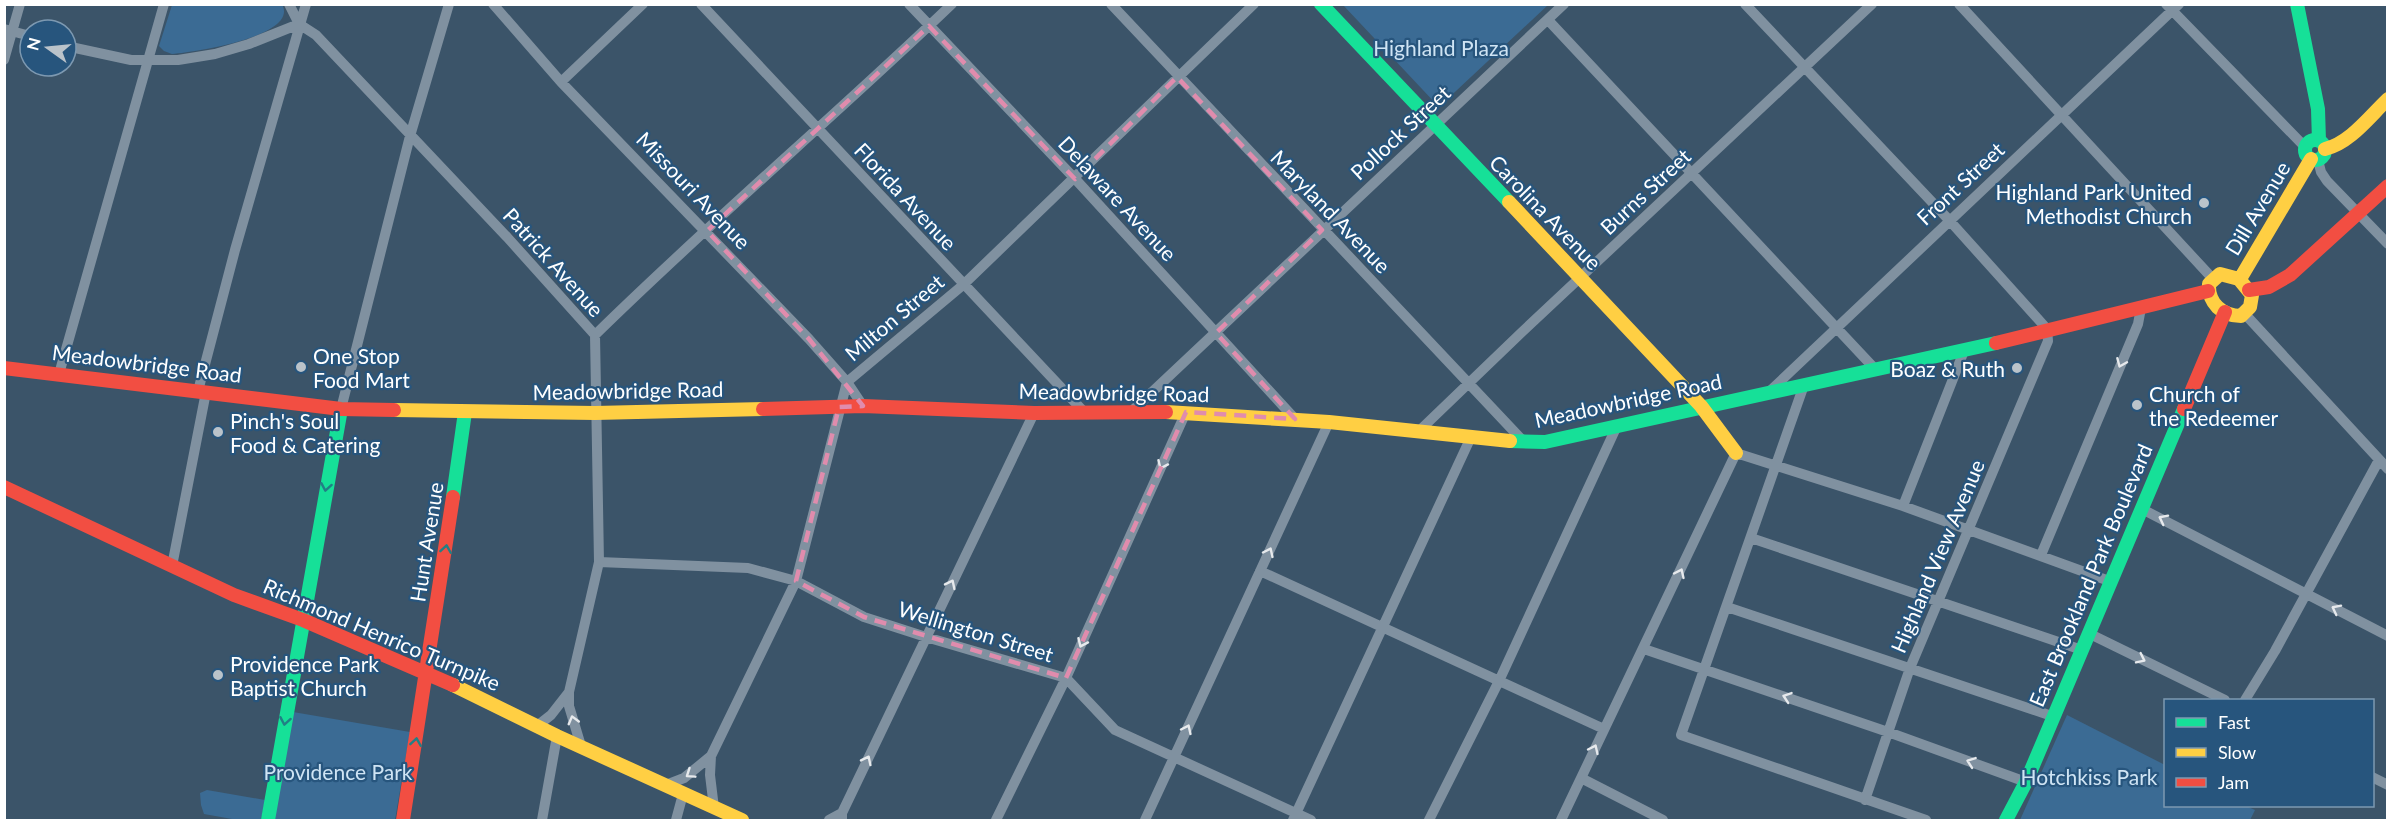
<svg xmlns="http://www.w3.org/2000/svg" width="2392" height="825" font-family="Lato,sans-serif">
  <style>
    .green { fill: #3b6b94 }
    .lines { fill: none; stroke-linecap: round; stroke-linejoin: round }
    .street { stroke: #8091a0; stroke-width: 10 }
    .fast { stroke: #16e098; stroke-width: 14 }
    .slow { stroke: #ffcf43; stroke-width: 14 }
    .jam { stroke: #f24e42; stroke-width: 14 }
    .oneway { stroke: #e6e9ec }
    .oneway2 { stroke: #227f85 }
    .marked { fill: none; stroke: #e08cad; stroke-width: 4.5; stroke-dasharray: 12 8; stroke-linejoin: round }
    .poi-dot { fill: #bac3ca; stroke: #27557d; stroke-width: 2 }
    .labels { text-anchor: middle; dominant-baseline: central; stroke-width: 4.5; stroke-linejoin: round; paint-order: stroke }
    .park-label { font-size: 21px; fill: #cfe4f4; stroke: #27557d }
    .street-label { font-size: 21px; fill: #fff; stroke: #27557d }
    .poi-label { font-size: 21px; fill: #fff; stroke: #27557d; text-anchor: start }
  </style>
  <rect width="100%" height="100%" fill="#3b5469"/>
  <!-- green -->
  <path class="green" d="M282 4C300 37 193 52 172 54L164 51 159 46 172 5Z
    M1343 5H1548L1441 105 1438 106Z
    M293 712 410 732 395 820H274Z
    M2067 715 2165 765 2166 806H2246L2255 810 2250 820H2020Z
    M207 790 265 800 261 820 232 819 204 814 201 805 200 793Z"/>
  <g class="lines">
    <!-- street -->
    <path class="street" d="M289 4 299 24 316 35 507 237 595 335 599 562 569 692V706L581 746
      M493 4 561 82 809 339 847 382 863 406
      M701 4 1085 413
      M909 4 1078 182 1295 419
      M1111 4 1524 442
      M1745 4 1949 220 2047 329 2048 341 1910 668 1865 800
      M1959 4 2213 279
      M2166 4 2306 148
      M1548 20 1875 369
      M4 29 30 36
      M66 46 131 60H178L215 54 249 44 299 24
      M4 60 20 4
      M561 82 643 4
      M2318 160 2321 172 2327 181 2388 244
      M2244 313 2388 469
      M595 335C711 221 835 116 952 4
      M59 374 164 4
      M1804 385 1681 735 1926 820
      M198 391 235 250 306 4
      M1769 392 2179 4
      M341 409 410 136 449 4
      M1132 411 1564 4
      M1419 431 1522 332 1872 4
      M1903 506 1964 351
      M2142 509 2388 636
      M1751 538 2082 650
      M2041 555 2138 324 2141 308
      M599 562 748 568 796 581 864 617 926 637 1066 678 1115 730 1311 820
      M172 566 206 392
      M1260 571 1604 729
      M1727 607 2052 716
      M2088 633 2225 700
      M1644 649 1888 732 2026 782
      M2245 700 2275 651 2379 460
      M537 726 551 715 569 692
      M2372 777 2388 785
      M1581 778 1663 820
      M666 785 684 778 711 756
      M714 808 710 775 711 756 796 581 847 382 963 285 1254 4
      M542 820 557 736
      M676 820 683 794
      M829 820 842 813
      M842 820V813L1034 413
      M996 820 1066 678 1186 412
      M1145 820 1329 422
      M1293 820 1471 437
      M1429 820 1499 681 1616 428
      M1561 820 1736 453 1903 506 2112 582"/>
    <!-- fast -->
    <path class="fast" d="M1321 4 1509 202
      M2297 4 2318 109 2319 141
      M2305 150a10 10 0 1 1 20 0a10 10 0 1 1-20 0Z
      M1510 441 1545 442 1996 343
      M453 497 465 412
      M268 820 341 409
      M2006 820 2026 782 2184 409"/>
    <!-- slow -->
    <path class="slow" d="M2325 149C2350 143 2369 117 2388 99
      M1509 202 1701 406 1736 453
      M2220 274 2239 279 2252 295 2250 307 2241 316C2222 316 2208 303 2209 284Z
      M2240 279 2311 159
      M394 410 595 413 763 409
      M1166 412 1329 422 1510 441
      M453 685 557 736 742 820"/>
    <!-- jam -->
    <path class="jam" d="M2249 290 2269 287 2290 275 2388 186
      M1996 343 2208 291
      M4 368 341 409 394 410
      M763 409 863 406 1034 413 1166 412
      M2184 409 2225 312
      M4 487 234 595 303 620 453 685
      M403 820 453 497"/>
  </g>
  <!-- one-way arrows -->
  <defs><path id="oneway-chevron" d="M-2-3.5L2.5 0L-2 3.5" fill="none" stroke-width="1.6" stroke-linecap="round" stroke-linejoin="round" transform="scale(1.5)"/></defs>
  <g class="oneway">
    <use href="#oneway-chevron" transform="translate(2121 363) rotate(113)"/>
    <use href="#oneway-chevron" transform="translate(1162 465) rotate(114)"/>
    <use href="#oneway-chevron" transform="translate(2163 519) rotate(-153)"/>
    <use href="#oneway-chevron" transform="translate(1269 552) rotate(-65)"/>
    <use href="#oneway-chevron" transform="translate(1680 573) rotate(-65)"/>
    <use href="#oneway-chevron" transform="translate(951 584) rotate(-64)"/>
    <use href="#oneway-chevron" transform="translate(2336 609) rotate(-153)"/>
    <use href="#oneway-chevron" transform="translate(1082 643) rotate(114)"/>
    <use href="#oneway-chevron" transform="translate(2141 659) rotate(26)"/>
    <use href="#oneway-chevron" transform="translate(1787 697) rotate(-161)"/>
    <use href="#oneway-chevron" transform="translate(573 720) rotate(-105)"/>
    <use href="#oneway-chevron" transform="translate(1187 729) rotate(-65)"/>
    <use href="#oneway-chevron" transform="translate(1594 749) rotate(-65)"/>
    <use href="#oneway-chevron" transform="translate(867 760) rotate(-64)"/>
    <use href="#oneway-chevron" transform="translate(1971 762) rotate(-160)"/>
    <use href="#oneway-chevron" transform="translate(690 774) rotate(146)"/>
  </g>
  <g class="oneway2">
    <use href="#oneway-chevron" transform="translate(326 487) rotate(100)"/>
    <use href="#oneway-chevron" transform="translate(446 549) rotate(-81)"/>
    <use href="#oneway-chevron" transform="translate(285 721) rotate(100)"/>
    <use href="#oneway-chevron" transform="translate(416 742) rotate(-81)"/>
  </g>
  <!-- marked area -->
  <path class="marked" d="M929 26 1075 179 1177 77 1322 230 1216 333 1295 419 1186 412 1066 678 864 617 796 581 839 407 863 406 809 339 707 231Z"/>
  <!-- markers -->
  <g class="poi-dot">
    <circle cx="2204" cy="203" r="6"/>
    <circle cx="301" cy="367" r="6"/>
    <circle cx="2017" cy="368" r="6"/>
    <circle cx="2137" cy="405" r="6"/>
    <circle cx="218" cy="432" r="6"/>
    <circle cx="218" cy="675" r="6"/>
  </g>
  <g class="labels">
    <!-- park labels -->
    <g class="park-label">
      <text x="1441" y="47">Highland Plaza</text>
      <text x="338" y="771">Providence Park</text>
      <text x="2089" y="776">Hotchkiss Park</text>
    </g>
    <!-- street labels -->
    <g class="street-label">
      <text transform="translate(1400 132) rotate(-43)">Pollock Street</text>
      <text transform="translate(1960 183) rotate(-43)">Front Street</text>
      <text transform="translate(694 190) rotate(46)">Missouri Avenue</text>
      <text transform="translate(1645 191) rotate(-43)">Burns Street</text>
      <text transform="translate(906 196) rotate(47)">Florida Avenue</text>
      <text transform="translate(1118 198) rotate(47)">Delaware Avenue</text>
      <text transform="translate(2257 208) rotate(-59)">Dill Avenue</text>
      <text transform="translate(1331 211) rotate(46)">Maryland Avenue</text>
      <text transform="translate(1546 212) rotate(46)">Carolina Avenue</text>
      <text transform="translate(554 262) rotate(48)">Patrick Avenue</text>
      <text transform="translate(894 317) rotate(-40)">Milton Street</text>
      <text transform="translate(147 363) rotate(7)">Meadowbridge Road</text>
      <text transform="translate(628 390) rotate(-1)">Meadowbridge Road</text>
      <text transform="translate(1114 392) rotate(1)">Meadowbridge Road</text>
      <text transform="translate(1628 400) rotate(-12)">Meadowbridge Road</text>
      <text transform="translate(426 542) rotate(-81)">Hunt Avenue</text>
      <text transform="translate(1937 556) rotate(-67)">Highland View Avenue</text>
      <text transform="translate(2090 575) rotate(-67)">East Brookland Park Boulevard</text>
      <text transform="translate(976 631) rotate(17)">Wellington Street</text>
      <text transform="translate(382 634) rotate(23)">Richmond Henrico Turnpike</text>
    </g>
    <!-- poi labels -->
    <g class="poi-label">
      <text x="2192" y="191" text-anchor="end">Highland Park United<tspan x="2192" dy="24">Methodist Church</tspan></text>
      <text x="313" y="355">One Stop<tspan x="313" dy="24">Food Mart</tspan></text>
      <text x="2005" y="368" text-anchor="end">Boaz &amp; Ruth</text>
      <text x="2149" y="393">Church of<tspan x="2149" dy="24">the Redeemer</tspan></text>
      <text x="230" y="420">Pinch's Soul<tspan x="230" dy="24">Food &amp; Catering</tspan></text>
      <text x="230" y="663">Providence Park<tspan x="230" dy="24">Baptist Church</tspan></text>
    </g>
  </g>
  <!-- border -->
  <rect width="2392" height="825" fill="none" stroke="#ffffff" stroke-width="12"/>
  <!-- legend -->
  <rect x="2164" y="699" width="210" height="108" fill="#27557d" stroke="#7d99b1" stroke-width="1.5"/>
  <rect x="2176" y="718" width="30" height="9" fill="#16e098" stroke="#7d99b1" stroke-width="1.5"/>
  <text x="2218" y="729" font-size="18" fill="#ffffff">Fast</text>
  <rect x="2176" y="748" width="30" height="9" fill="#ffcf43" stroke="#7d99b1" stroke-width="1.5"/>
  <text x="2218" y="759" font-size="18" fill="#ffffff">Slow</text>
  <rect x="2176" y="778" width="30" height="9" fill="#f24e42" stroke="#7d99b1" stroke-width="1.5"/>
  <text x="2218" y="789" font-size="18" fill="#ffffff">Jam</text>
  <!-- north arrow -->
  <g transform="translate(48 48) rotate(285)"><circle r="28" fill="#27557d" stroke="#7d99b1" stroke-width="1.5"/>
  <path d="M0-4.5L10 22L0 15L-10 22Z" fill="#bac3ca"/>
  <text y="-9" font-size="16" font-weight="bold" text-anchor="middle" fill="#ffffff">N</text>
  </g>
</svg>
